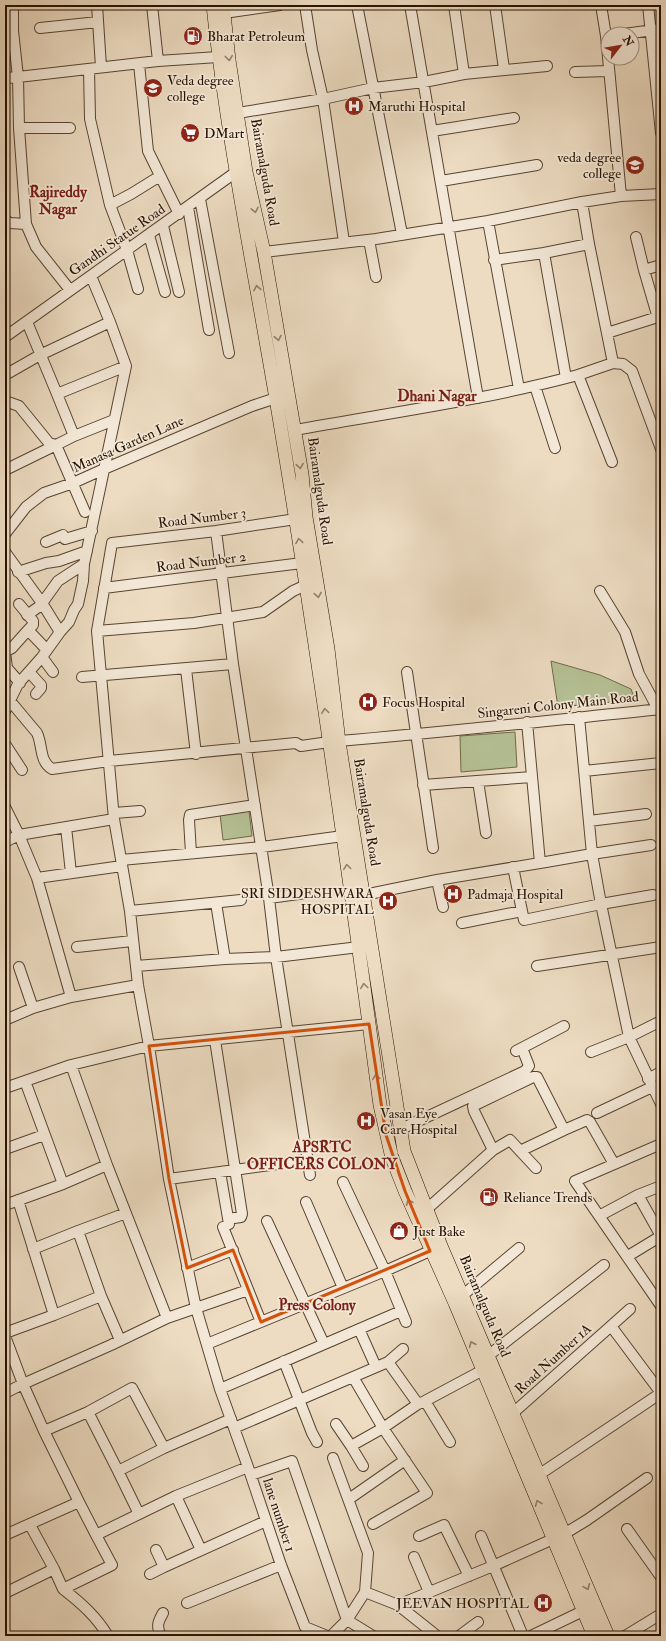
<svg xmlns="http://www.w3.org/2000/svg" width="666" height="1641" font-family="'IM FELL Double Pica',serif">
  <style>
    .green { fill: #b5c195; stroke: #6e6a4b }
    .lines { fill: none; stroke-linecap: round; stroke-linejoin: round }
    .minor-casing { stroke: #584431; stroke-width: 12 }
    .major-casing { stroke: #271201; stroke-width: 14 }
    .minor { stroke: #f3e8d7; stroke-width: 10 }
    .major { stroke: #eddcc2; stroke-width: 13 }
    .oneway { stroke: #94816b }
    .marked { fill: none; stroke: #d5520b; stroke-width: 3; stroke-linejoin: round }
    .labels { text-anchor: middle; dominant-baseline: central; stroke-width: 3.5; stroke-linejoin: round; paint-order: stroke }
    .poi-label { font-size: 14px; fill: #271201; stroke: #f3e8d7; text-anchor: start }
    .street-label { font-size: 14px; fill: #271201; stroke: #f3e8d7 }
    .neighbourhood-label { font-size: 15px; font-weight: bold; fill: #7a1f14; stroke: #f3e8d7 }
  </style>
  <rect width="100%" height="100%" fill="#eddcc2"/>
  <filter id="stains"><feTurbulence type="fractalNoise" baseFrequency=".005" numOctaves="4"/><feColorMatrix values="0 0 0 0 .2 0 0 0 0 .09 0 0 0 0 .02 0 0 0 .5 -.17"/></filter>
  <radialGradient id="worn" r=".72"><stop offset=".6" stop-color="#630" stop-opacity="0"/><stop offset="1" stop-color="#630" stop-opacity=".3"/></radialGradient>
  <!-- green -->
  <path class="green" d="M551 661 600 675 631 689 635 700 558 707Z
    M515 732 517 767 461 772 460 736Z
    M249 811 252 836 223 840 220 814Z"/>
  <g class="lines">
    <!-- minor casing -->
    <g class="minor-casing">
      <path id="minor" d="M13 5V31L18 77 158 61 218 57
        M97 5 101 67
        M152 5 158 61
        M305 5 312 50 323 99 344 242
        M357 5 402 234
        M410 5 478 398
        M454 5 464 74
        M495 5 504 69
        M601 5 606 36 621 196
        M648 5 661 133
        M224 13 280 5
        M40 28 98 22
        M624 34 661 29
        M139 64 148 151 179 214
        M89 69 90 119 110 205 131 194 160 176
        M575 72 609 71
        M5 78 18 77 19 128 26 224 36 247 70 290
        M238 113 323 99 373 88 424 82 464 74 547 66
        M19 128H70
        M432 131 514 118
        M441 181 537 165
        M200 199 229 353
        M110 205 127 250 138 289
        M188 207 209 330
        M5 220 10 223 26 224
        M488 221 519 389
        M163 226 179 292
        M149 235 165 292
        M636 237 644 270
        M369 240 376 277
        M589 244 613 363
        M264 252 376 239 488 221 582 202 621 196 661 194
        M544 253 589 244 582 202
        M494 260 544 253 566 378
        M658 318 644 270 661 265
        M27 322 57 394 126 366
        M607 333 661 316
        M5 337 236 172H242
        M5 375 40 355 110 322
        M535 386 555 448
        M57 394 74 436 114 420
        M5 401 19 406 49 443 56 445
        M295 430C389 413 485 400 578 375
        M74 436 56 445 85 512
        M612 462 578 375 613 363 623 364 632 371 661 449
        M5 470 56 445
        M5 534 26 507 44 493 73 483 104 469 252 406 276 398
        M46 542 63 535 65 539 92 531
        M5 552 42 603 60 632
        M18 572 46 563 59 561 87 551
        M104 588 302 563
        M600 591 625 632 639 674 658 709
        M19 604 33 621V625L28 630 47 650
        M27 615 40 606 58 581 84 564
        M97 631 194 623 263 612 293 591 306 585
        M5 652 7 668 20 683
        M5 652 12 648 28 630
        M42 657 53 672
        M233 664 269 898 276 957 310 1175
        M186 669 196 754
        M29 672 41 685V688L36 694
        M407 672 433 848
        M82 677 233 664 216 531
        M11 702 37 733C43 746 39 761 52 769L109 761 296 743 301 746 329 742
        M5 711 18 684 42 657 60 632 69 622 74 610 78 604 83 581 84 564 126 366 110 322 91 276
        M527 722 540 863 592 854 579 717
        M339 741C447 732 554 720 661 709
        M5 744 22 770
        M584 771 661 763
        M478 781 486 833
        M423 785 532 777
        M5 807 19 835 114 819 97 631 112 543 216 531 296 519
        M114 813 140 811
        M114 819 130 911 138 985 149 1046 169 1179 196 1308 167 1318 111 1345 23 1384 44 1431 88 1412 132 1388 164 1448 231 1419
        M589 821 646 814
        M66 827 71 873
        M5 842 19 835 37 878 122 866
        M651 845 592 854 601 904 653 895
        M191 853 189 820 190 815 255 805
        M121 860 262 847 343 836
        M513 867 522 911
        M37 878 71 997 138 985
        M364 895 437 880
        M269 898 306 893
        M216 903 225 959 276 957 359 947
        M443 907 437 880 540 863
        M130 911 241 900
        M462 923 522 911 524 920 601 904 629 1037 661 1021
        M77 947 132 941
        M136 966 225 959
        M537 966 661 947
        M19 967 33 1008
        M5 1020 33 1008 71 997
        M215 1040 242 1214 241 1217 234 1218
        M516 1051 564 1026
        M591 1052 629 1037 661 1104
        M648 1079 661 1072
        M25 1081 63 1184
        M5 1088 71 1065 149 1046 369 1024
        M597 1113 652 1087
        M399 1130 525 1071 529 1066 522 1048
        M564 1130 587 1120 590 1122 614 1164
        M661 1144 575 1181 661 1306
        M5 1149 44 1135
        M493 1150 510 1140 536 1168
        M107 1165 167 1318
        M220 1172 229 1224
        M169 1179 307 1160
        M343 1182 385 1271 406 1322
        M638 1195 661 1236
        M18 1200 54 1315 101 1296 78 1231 33 1249
        M306 1202 343 1288
        M5 1205 63 1184 107 1165 71 1065
        M427 1209 493 1150 474 1111 473 1106 533 1077H537L564 1130 520 1151
        M599 1216 638 1195 661 1186
        M267 1221 324 1344
        M223 1227 261 1322
        M78 1231 126 1213
        M628 1256 661 1236
        M187 1268 233 1250
        M248 1290 196 1308 220 1389 401 1311
        M463 1295 519 1248
        M101 1296 120 1340
        M611 1326 630 1309
        M359 1329 376 1367
        M5 1333 54 1315
        M5 1336 23 1384 5 1393
        M207 1344 385 1271 430 1251
        M489 1355 604 1265
        M284 1361 312 1433 317 1442
        M388 1362 403 1349
        M353 1377 383 1428 427 1493 373 1524
        M220 1389 248 1467 281 1565 305 1627 327 1636
        M88 1412 118 1471 164 1448
        M513 1413 611 1326 661 1393
        M336 1424 351 1446
        M234 1428 388 1362 418 1404
        M450 1442 425 1401 483 1370
        M363 1466 351 1446 383 1428 418 1404 423 1402
        M118 1471 139 1514
        M540 1474 661 1393
        M251 1475 292 1461 347 1620 373 1636
        M176 1496 201 1550
        M349 1499 405 1460
        M79 1502 96 1535 176 1496 248 1467
        M627 1529 661 1577
        M564 1534 587 1520 647 1478
        M5 1535 79 1502 44 1431
        M419 1536 444 1525 469 1576
        M481 1536 523 1636
        M156 1550 164 1567 266 1521
        M414 1557 429 1592
        M54 1569 63 1589 112 1565 96 1535
        M150 1574 164 1567
        M63 1589C81 1603 96 1616 108 1636
        M365 1592 398 1605 493 1566 553 1539
        M5 1593 54 1569 30 1525
        M187 1603 281 1565
        M398 1605 437 1636
        M161 1636C156 1626 158 1622 163 1613
        M331 1636 347 1620 365 1592 368 1553 333 1458
        M459 1636 478 1622
        M531 1636 583 1611
        M625 1636 661 1614"/>
    </g>
    <!-- major casing -->
    <g class="major-casing">
      <path id="major" d="M213 5C228 149 259 292 282 435 319 658 350 881 380 1105L392 1158 405 1191 455 1303 594 1636
        M223 5 229 60 246 172 264 252 302 474 306 517 328 649 339 742 404 1151 441 1246 608 1636"/>
    </g>
    <!-- minor -->
    <use href="#minor" class="minor"/>
    <!-- major -->
    <use href="#major" class="major"/>
  </g>
  <!-- one-way arrows -->
  <defs><path id="oneway-chevron" d="M-2-3.5L2.5 0L-2 3.5" fill="none" stroke-width="1.6" stroke-linecap="round" stroke-linejoin="round"/></defs>
  <g class="oneway">
    <use href="#oneway-chevron" transform="translate(229 58) rotate(83)"/>
    <use href="#oneway-chevron" transform="translate(255 210) rotate(78)"/>
    <use href="#oneway-chevron" transform="translate(257 288) rotate(-100)"/>
    <use href="#oneway-chevron" transform="translate(278 338) rotate(79)"/>
    <use href="#oneway-chevron" transform="translate(300 466) rotate(81)"/>
    <use href="#oneway-chevron" transform="translate(299 541) rotate(-99)"/>
    <use href="#oneway-chevron" transform="translate(318 595) rotate(80)"/>
    <use href="#oneway-chevron" transform="translate(325 711) rotate(-98)"/>
    <use href="#oneway-chevron" transform="translate(347 867) rotate(-98)"/>
    <use href="#oneway-chevron" transform="translate(364 986) rotate(-98)"/>
    <use href="#oneway-chevron" transform="translate(376 1077) rotate(-98)"/>
    <use href="#oneway-chevron" transform="translate(409 1202) rotate(-113)"/>
    <use href="#oneway-chevron" transform="translate(472 1344) rotate(-113)"/>
    <use href="#oneway-chevron" transform="translate(538 1503) rotate(-112)"/>
    <use href="#oneway-chevron" transform="translate(587 1587) rotate(66)"/>
  </g>
  <!-- marked area -->
  <path class="marked" d="M369 1024 386 1135 405 1191 430 1251 261 1322 233 1250 187 1268 169 1179 149 1046Z"/>
  <!-- icons -->
  <defs>
    <g id="fuel-disc" transform="scale(1)"><circle r="9.5" fill="#8f2418" stroke="#f3e8d7"/><path d="M-5.5-6h7V0h2V4h1.3V-2.5L3-4.5l.8-.8L6-3V5H2.5V1h-1V6h-7ZM-4.2-4.7v3.2H.2V-4.7Z" fill="#fff"/></g>
    <g id="university-disc" transform="scale(1)"><circle r="9.5" fill="#8f2418" stroke="#f3e8d7"/><path d="M0-5L7-2L0 1L-7-2ZM-4 1L0 2.5L4 1V4Q0 6-4 4Z" fill="#fff"/></g>
    <g id="hospital-disc" transform="scale(1)"><circle r="9.5" fill="#8f2418" stroke="#f3e8d7"/><path d="M-5-5h3v3.5h4V-5h3V5h-3V1.5h-4V5h-3Z" fill="#fff"/></g>
    <g id="supermarket-disc" transform="scale(1)"><circle r="9.5" fill="#8f2418" stroke="#f3e8d7"/><path d="M-6-5.5h2.5l.6 2H6L4.5 2H-2.5L-4.4-4H-6ZM-1.5 3.2a1.3 1.3 0 1 0 .1 0ZM3 3.2a1.3 1.3 0 1 0 .1 0Z" fill="#fff"/></g>
    <g id="shop-disc" transform="scale(1)"><circle r="9.5" fill="#8f2418" stroke="#f3e8d7"/><path d="M-5-2.5h2.3a2.7 3.5 0 0 1 5.4 0H5L5.5 6h-11ZM-1.5-2.5h3a1.5 2.3 0 0 0-3 0Z" fill="#fff"/></g>
  </defs>
  <g fill-rule="evenodd">
    <use href="#fuel-disc" x="193" y="36"/>
    <use href="#university-disc" x="153" y="88"/>
    <use href="#hospital-disc" x="354" y="106"/>
    <use href="#supermarket-disc" x="190" y="133"/>
    <use href="#university-disc" x="635" y="165"/>
    <use href="#hospital-disc" x="368" y="702"/>
    <use href="#hospital-disc" x="453" y="894"/>
    <use href="#hospital-disc" x="388" y="901"/>
    <use href="#hospital-disc" x="366" y="1121"/>
    <use href="#fuel-disc" x="489" y="1197"/>
    <use href="#shop-disc" x="399" y="1231"/>
    <use href="#hospital-disc" x="543" y="1603"/>
  </g>
  <g class="labels">
    <!-- poi labels -->
    <g class="poi-label">
      <text x="207" y="36">Bharat Petroleum</text>
      <text x="167" y="80">Veda degree<tspan x="167" dy="16">college</tspan></text>
      <text x="368" y="106">Maruthi Hospital</text>
      <text x="204" y="133">DMart</text>
      <text x="621" y="157" text-anchor="end">veda degree<tspan x="621" dy="16">college</tspan></text>
      <text x="382" y="702">Focus Hospital</text>
      <text x="374" y="893" text-anchor="end">SRI SIDDESHWARA<tspan x="374" dy="16">HOSPITAL</tspan></text>
      <text x="467" y="894">Padmaja Hospital</text>
      <text x="380" y="1113">Vasan Eye<tspan x="380" dy="16">Care Hospital</tspan></text>
      <text x="503" y="1197">Reliance Trends</text>
      <text x="413" y="1231">Just Bake</text>
      <text x="529" y="1603" text-anchor="end">JEEVAN HOSPITAL</text>
    </g>
    <!-- street labels -->
    <g class="street-label">
      <text transform="translate(265 172) rotate(80)">Bairamalguda Road</text>
      <text transform="translate(117 240) rotate(-35)">Gandhi Statue Road</text>
      <text transform="translate(128 444) rotate(-24)">Manasa Garden Lane</text>
      <text transform="translate(320 491) rotate(82)">Bairamalguda Road</text>
      <text transform="translate(202 518) rotate(-7)">Road Number 3</text>
      <text transform="translate(201 562) rotate(-7)">Road Number 2</text>
      <text transform="translate(558 705) rotate(-6)">Singareni Colony Main Road</text>
      <text transform="translate(367 812) rotate(81)">Bairamalguda Road</text>
      <text transform="translate(485 1306) rotate(67)">Bairamalguda Road</text>
      <text transform="translate(553 1359) rotate(-42)">Road Number 1A</text>
      <text transform="translate(279 1515) rotate(72)">lane number 1</text>
    </g>
    <!-- neighbourhood labels -->
    <g class="neighbourhood-label">
      <text x="58" y="192">Rajireddy<tspan x="58" dy="17">Nagar</tspan></text>
      <text x="437" y="396">Dhani Nagar</text>
      <text x="322" y="1147">APSRTC<tspan x="322" dy="17">OFFICERS COLONY</tspan></text>
      <text x="317" y="1305">Press Colony</text>
    </g>
  </g>
  <!-- margin -->
  <rect width="666" height="1641" fill="none" stroke="#eddcc2" stroke-width="20"/>
  <rect x="6" y="6" width="654" height="1629" fill="none" stroke="#271201" stroke-width="2"/>
  <rect x="10" y="10" width="646" height="1621" fill="none" stroke="#271201"/>
  <!-- north arrow -->
  <g transform="translate(620 46) rotate(59)"><circle r="19" fill="#f3e8d7" stroke="#a19281"/>
  <path d="M0-3L7 15L0 10L-7 15Z" fill="#8f2418"/>
  <text y="-6" font-size="11" font-weight="bold" text-anchor="middle" fill="#271201">N</text>
  </g>
  <rect width="100%" height="100%" filter="url(#stains)"/>
  <rect width="100%" height="100%" fill="url(#worn)"/>
</svg>
